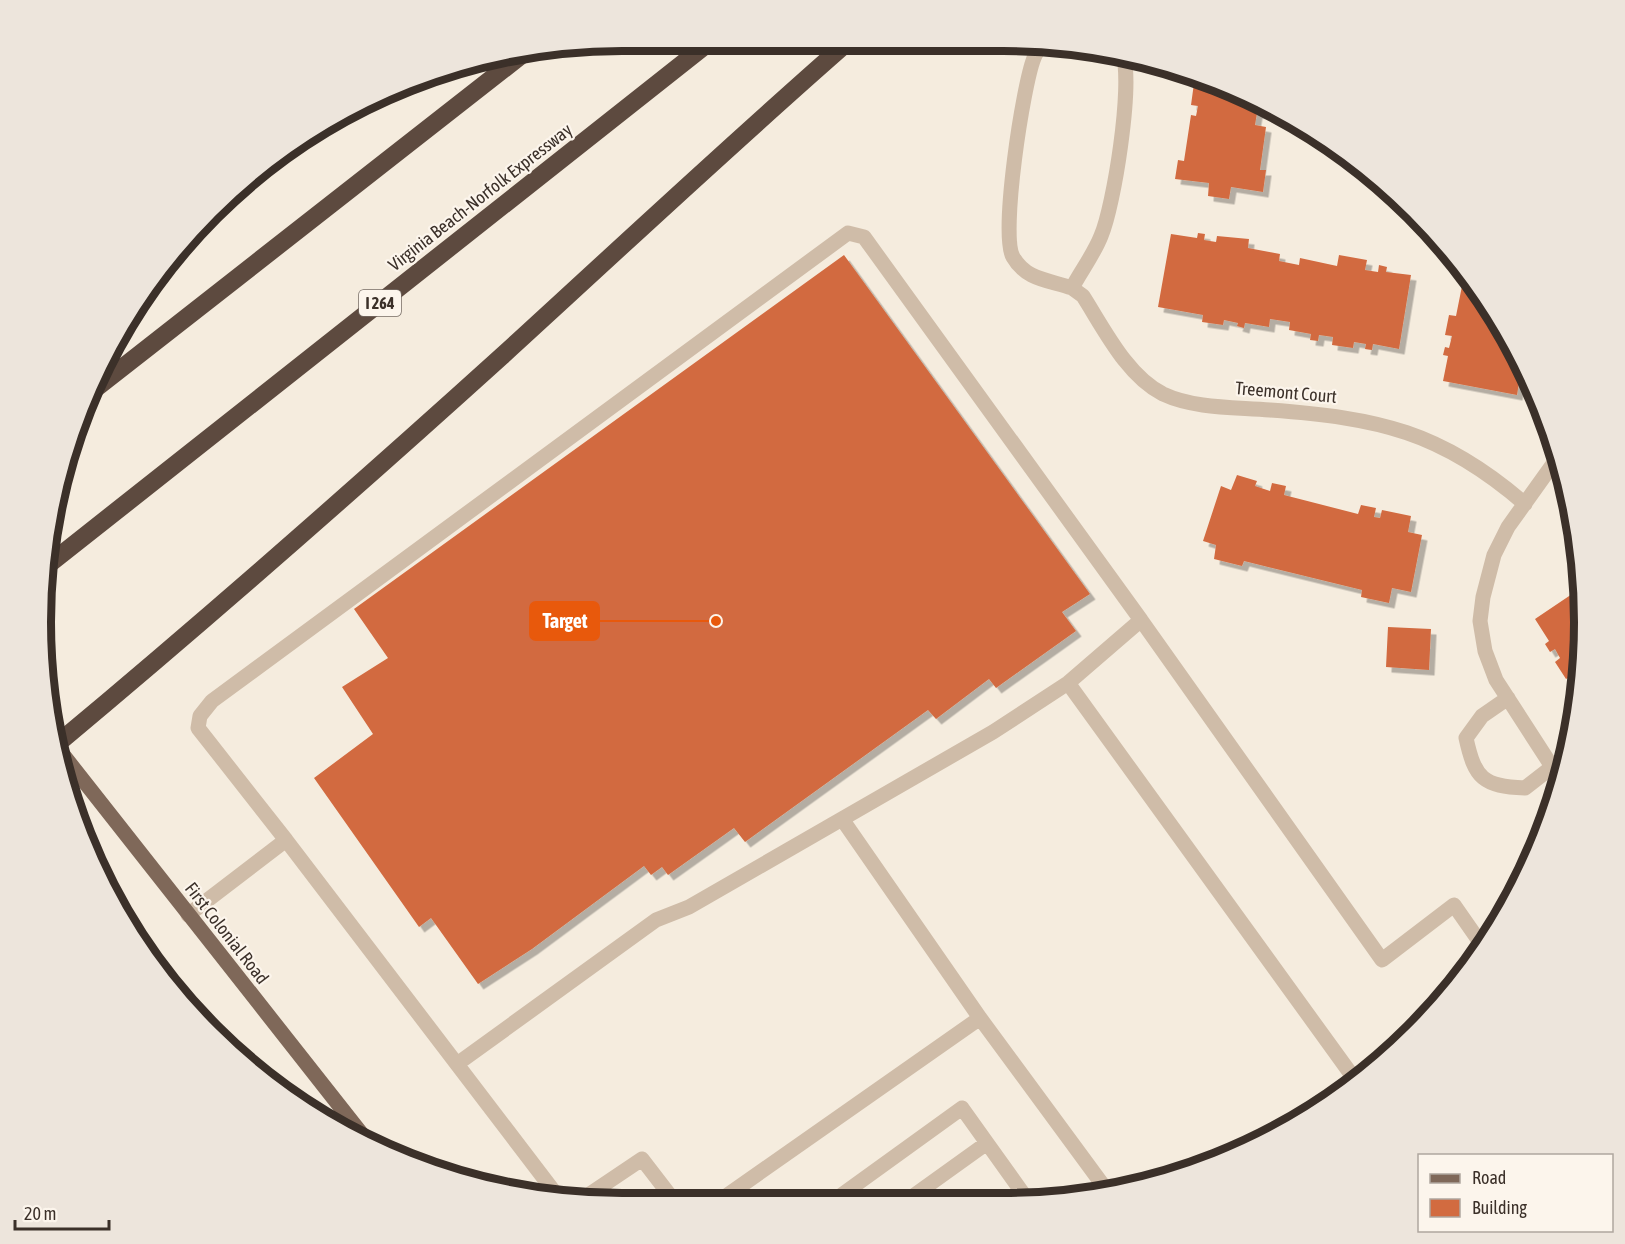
<svg xmlns="http://www.w3.org/2000/svg" width="1625" height="1244" font-family="'Asap Condensed',sans-serif">
  <style>
    .building { fill: #d26b40; filter: url(#shadow) }
    .lines { fill: none; stroke-linecap: round; stroke-linejoin: round }
    .minor { stroke: #cfbca8; stroke-width: 15 }
    .major { stroke: #7f6859; stroke-width: 15 }
    .highway { stroke: #5d4a3f; stroke-width: 18 }
    .labels { text-anchor: middle; dominant-baseline: central; stroke-width: 4.5; stroke-linejoin: round; paint-order: stroke }
    .shield { fill: #fcf5ec; stroke: #756b64; stroke-width: 1.5 }
    .shield-label { font-size: 16px; font-weight: bold; fill: #3b3029 }
    .street-label { font-size: 18px; fill: #3b3029; stroke: #fcf5ec }
    .rim { fill: none; stroke: #3b3029; stroke-width: 8 }
    .leader { fill: none; stroke: #e8590c; stroke-width: 2 }
    .callout-dot { fill: #e8590c; stroke: #fcf5ec; stroke-width: 2 }
    .callout { fill: #e8590c; stroke: #e8590c; stroke-width: 2 }
    .callout-label { font-size: 20px; text-anchor: middle; font-weight: bold; fill: #fff }
  </style>
  <defs>
    <filter id="shadow"><feDropShadow dx="5.5" dy="5.5" stdDeviation="0" flood-color="#0004"/></filter>
  </defs>
  <rect width="100%" height="100%" fill="#f5ecde"/>
  <!-- building -->
  <path class="building" d="M1195 76 1267 105 1266 114 1257 113 1255 125 1266 127 1260 170H1266L1263 192 1231 187 1229 199 1208 196 1209 183 1175 179 1178 160 1184 161 1191 115 1196 116 1198 106 1191 105Z
    M1198 233 1205 234 1204 240 1216 242 1217 236 1249 239 1248 248 1280 254 1279 261 1299 265 1300 258 1337 266 1339 255 1367 260 1365 270 1378 272 1379 265 1387 267 1386 272 1411 275 1399 349 1373 344 1372 350 1365 349 1366 344 1354 342 1353 348 1332 345 1333 337 1319 335 1318 341 1310 340 1311 334 1289 330 1290 322 1270 319 1269 327 1245 323 1244 328 1237 326 1238 323 1224 320 1223 325 1202 322 1203 315 1158 307 1171 234 1197 238Z
    M844 255 1090 594 1062 612 1076 631 996 688 989 679 936 719 928 710 745 842 734 828 668 875 662 867 651 875 644 866 532 949 478 984 431 918 419 927 314 778 373 734 342 687 388 658 354 609Z
    M1465 271 1487 299 1524 370H1521L1517 395 1443 381 1448 356 1443 355 1445 347 1449 348 1452 336 1445 335 1449 315 1456 316Z
    M1237 475 1257 481 1255 486 1270 491 1272 483 1286 486 1284 495 1358 514 1361 505 1376 508 1374 517 1380 518 1382 510 1411 516 1408 532 1422 535 1411 592 1392 588 1389 603 1361 597 1362 590 1244 561 1242 566 1214 559 1216 545 1203 541 1221 486 1231 490Z
    M1581 588 1584 622 1578 686 1571 676 1566 679 1555 662 1560 658 1555 649 1550 652 1545 644 1549 641 1535 619Z
    M1388 627 1431 629 1429 670 1386 667Z"/>
  <g class="lines">
    <!-- minor -->
    <path class="minor" d="M1044 42C1040 47 1036 52 1034 58 1023 85 1000 235 1013 257 1026 280 1049 280 1072 288 1081 271 1094 254 1101 236 1114 206 1133 85 1123 55
      M1072 288 1083 296C1104 329 1127 376 1163 394 1195 409 1236 407 1270 410 1378 418 1441 431 1525 504
      M1558 457 1508 527 1494 555 1483 597 1480 621 1485 651 1496 680 1560 779
      M1141 620 1382 960 1454 905 1484 948
      M1068 683 1356 1081
      M1508 698 1482 716 1466 738C1475 779 1483 786 1525 788L1552 767
      M842 819 980 1018 1108 1192
      M286 840 198 728 200 716 212 701 848 233 864 237 1141 620 1068 683 993 732 689 907 656 920 457 1064
      M188 915 286 840 559 1198
      M1089 1196 1103 1186
      M584 1198 642 1159 672 1198
      M722 1199 980 1018
      M836 1199 962 1108 987 1143
      M909 1199 987 1143 1027 1199"/>
    <!-- major -->
    <path class="major" d="M57 747 368 1142"/>
    <!-- highway -->
    <path class="highway" d="M95 389 523 54
      M48 565 711 41
      M57 744C208 618 356 488 502 356 617 251 731 144 849 41"/>
  </g>
  <g class="labels">
    <!-- shield labels -->
    <rect class="shield" x="359" y="290" width="42" height="26" rx="4.5"/>
    <g class="shield-label">
      <text x="380" y="303">I 264</text>
    </g>
    <!-- street labels -->
    <g class="street-label">
      <text transform="translate(480 197) rotate(-38)">Virginia Beach-Norfolk Expressway</text>
      <text transform="translate(1286 392) rotate(5)">Treemont Court</text>
      <text transform="translate(227 933) rotate(52)">First Colonial Road</text>
    </g>
  </g>
  <!-- crop -->
  <path d="M0 0H1625V1244H0ZM622 51H1003A571 571 0 0 1 1574 622V622A571 571 0 0 1 1003 1193H622A571 571 0 0 1 51 622V622A571 571 0 0 1 622 51Z" fill="#ede5dc" fill-rule="evenodd"/>
  <path class="rim" d="M622 51H1003A571 571 0 0 1 1574 622V622A571 571 0 0 1 1003 1193H622A571 571 0 0 1 51 622V622A571 571 0 0 1 622 51Z"/>
  <!-- callouts -->
  <path class="leader" d="M716 621L599 621"/>
  <circle class="callout-dot" cx="716" cy="621" r="6"/>
  <rect class="callout" x="530" y="602" width="69" height="38" rx="6"/>
  <g class="callout-label">
    <text x="565" y="628">Target</text>
  </g>
  <!-- legend -->
  <rect x="1418" y="1154" width="195" height="78" fill="#fcf5ec" stroke="#afa69e" stroke-width="1.5"/>
  <rect x="1430" y="1174" width="30" height="9" fill="#7f6859" stroke="#afa69e" stroke-width="1.5"/>
  <text x="1472" y="1184" font-size="18" fill="#3b3029">Road</text>
  <rect x="1430" y="1199" width="30" height="18" fill="#d26b40" stroke="#afa69e" stroke-width="1.5"/>
  <text x="1472" y="1214" font-size="18" fill="#3b3029">Building</text>
  <!-- scale -->
  <path d="M15 1220v9h94v-9" fill="none" stroke="#3b3029" stroke-width="3"/>
  <text x="24" y="1220" font-size="18" fill="#3b3029" stroke="#fcf5ec" stroke-width="4.5" paint-order="stroke">20 m</text>
</svg>
